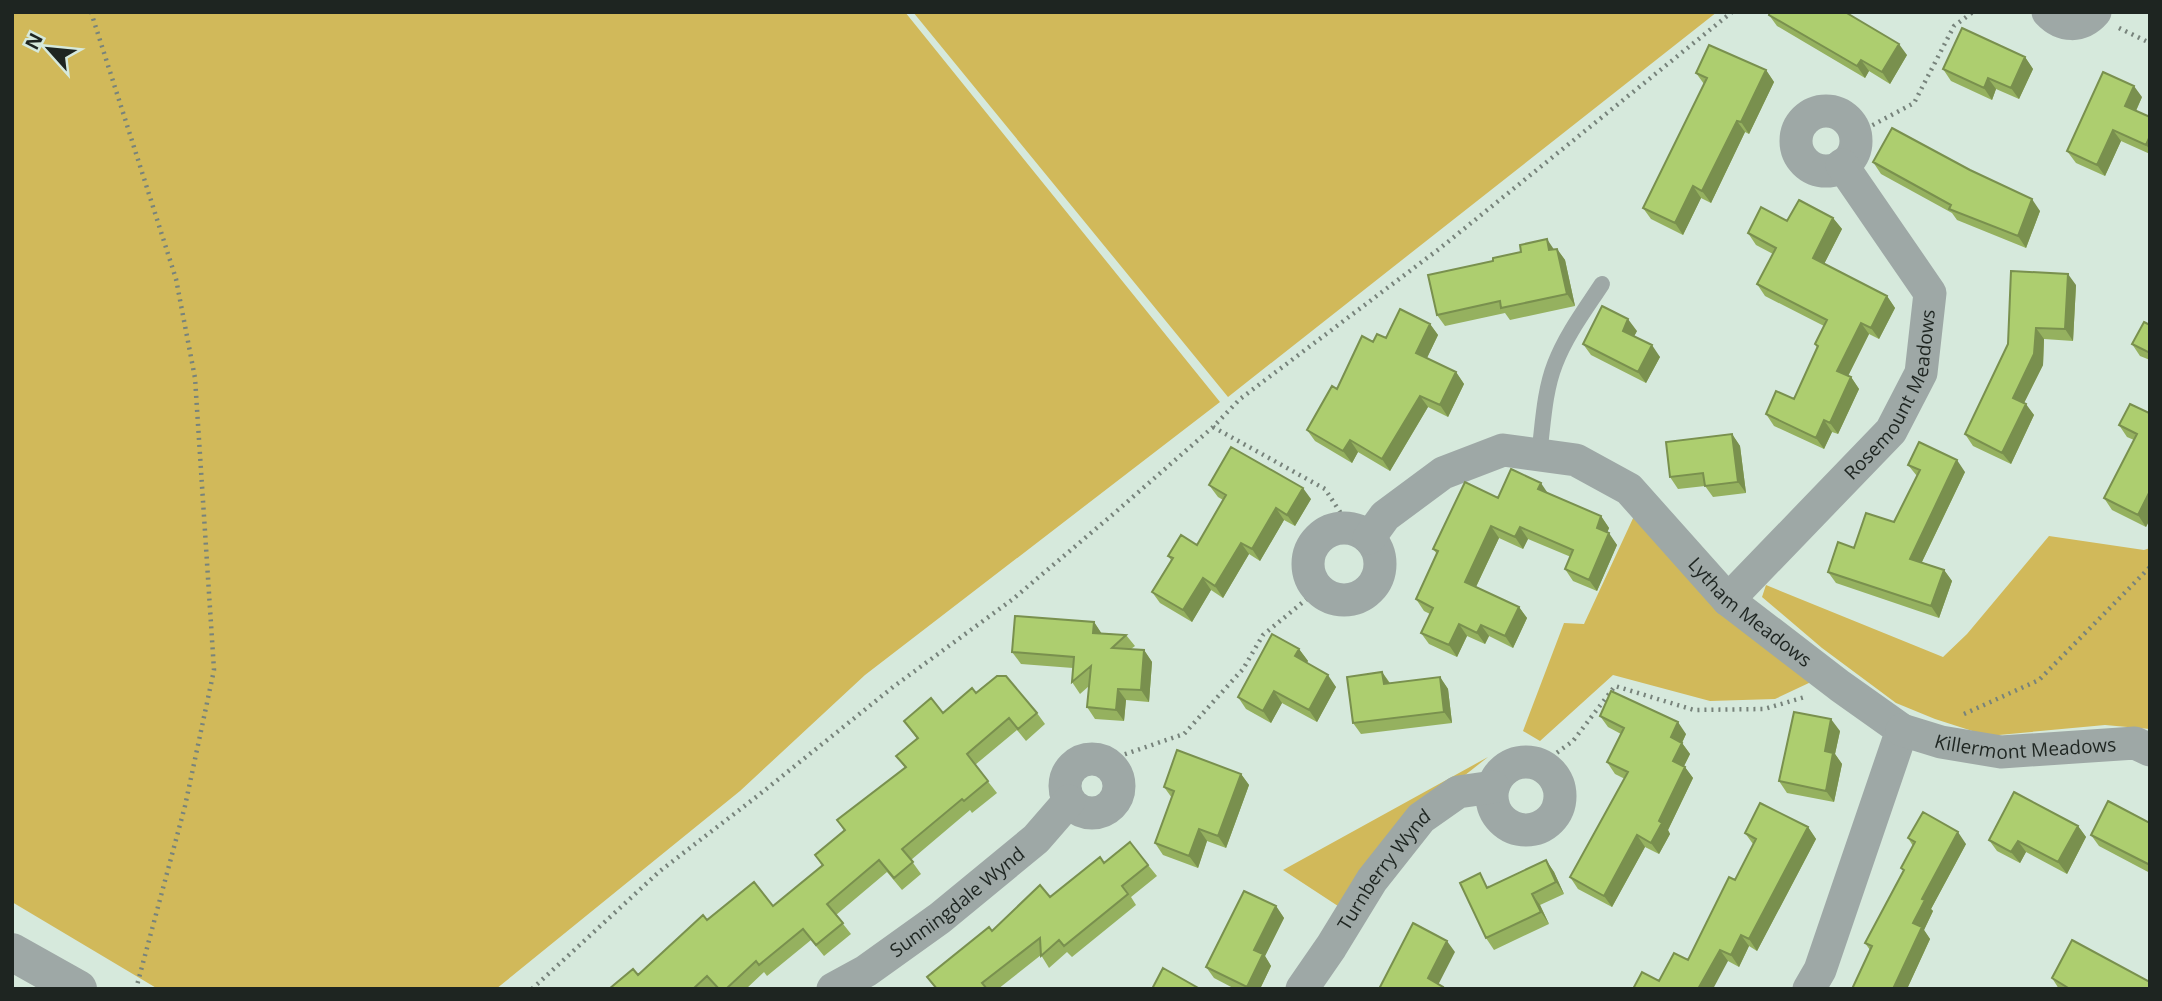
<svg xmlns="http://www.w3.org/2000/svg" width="2162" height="1001" font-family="'Open Sans',sans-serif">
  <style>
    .green { fill: #d1b95a }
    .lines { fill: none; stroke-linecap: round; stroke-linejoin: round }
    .path { stroke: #77837b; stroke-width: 4.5; stroke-dasharray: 2 5; stroke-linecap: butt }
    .service { stroke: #9ea8a6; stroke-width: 16 }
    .minor { stroke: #9ea8a6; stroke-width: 33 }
    .tertiary { stroke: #9ea8a6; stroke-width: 38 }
    .wall { fill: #95b15f }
    .shaded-wall { fill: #79904e }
    .building { fill: #adce6f; stroke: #79904e; stroke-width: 2 }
    .labels { text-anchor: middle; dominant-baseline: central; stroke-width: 6; stroke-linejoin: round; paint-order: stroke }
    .street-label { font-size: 19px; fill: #1e2521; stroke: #d6e9dc }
  </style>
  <rect width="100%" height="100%" fill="#d6e9dc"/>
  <!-- green -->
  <path class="green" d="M12 12H905L1220 402 865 675 740 791 496 989H158L12 902Z
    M913 12H1717L1228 397Z
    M1635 514 1811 682 1775 699 1710 701 1613 675 1540 741 1523 731 1564 623 1584 624Z
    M2049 536 2144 550 2150 548V729L2105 725 1988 736 1935 719 1896 703 1822 648 1762 597 1766 585 1943 657 1967 634Z
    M1488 757 1408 820 1341 908 1283 870Z"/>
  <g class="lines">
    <!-- path -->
    <path class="path" d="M91 12 176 279 195 378 214 670 185 806 136 989
      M2119 28 2150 43
      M1854 135 1914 103 1954 26 1973 12
      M1213 427 1325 489 1344 518
      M1964 714 2039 680 2150 567
      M1105 761 1184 734 1243 669 1263 635 1319 589
      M1540 765 1573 741 1615 686 1694 710 1764 709 1805 697
      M532 989 660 871 760 794 893 687 1013 599 1111 516 1213 427 1240 399 1439 249 1732 12"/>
    <!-- service -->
    <path class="service" d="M1539 455C1543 425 1544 392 1555 364 1566 335 1585 310 1602 284"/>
    <!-- minor -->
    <g class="minor">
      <path d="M2048 12C2062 27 2081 28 2095 12"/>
      <circle cx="1826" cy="141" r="30"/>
      <circle cx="1344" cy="564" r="36"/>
      <path id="s1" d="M1369 538 1385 516 1443 473 1503 450 1576 460 1629 489 1728 600 1840 686 1902 730 1820 970 1809 989"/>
      <path id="s2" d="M1728 600 1891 431 1921 373 1930 293 1842 165"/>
      <path id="s3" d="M1902 730 1941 742 2001 752 2135 743 2150 750"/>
      <circle cx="1092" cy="786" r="27"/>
      <circle cx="1526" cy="796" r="34"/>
      <path id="s4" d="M833 989 866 971 940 918 1036 839 1069 801"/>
      <path id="s5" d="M1302 989 1331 947 1372 880 1421 818 1458 792 1493 787"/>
    </g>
    <!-- tertiary -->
    <path class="tertiary" d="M12 952 78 989"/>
  </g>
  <!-- wall -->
  <path class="wall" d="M1769 15 1907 55 1890 84 1869 71 1865 78 1777 26Z
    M2025 57 2033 69 2019 99 1996 89 1992 100 1951 81 1943 69Z
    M1766 70 1774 82 1749 134 1745 132 1711 203 1701 198 1683 235 1651 219 1643 208 1704 84 1696 73Z
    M2142 97 2136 111 2150 117V154L2121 141 2105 176 2076 163 2067 151Z
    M1873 162 2040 211 2026 248 1957 220 1952 213 1881 174Z
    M1833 218 1842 229 1824 264 1887 296 1895 308 1879 339 1869 334 1848 376 1851 377 1859 389 1838 434 1832 432 1824 449 1774 426 1766 414 1794 399 1817 348 1815 344 1824 326 1765 296 1757 284 1773 254 1756 245 1748 233 1787 221Z
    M1554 249H1557L1565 260 1575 306 1510 320 1505 313 1445 326 1437 315Z
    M2076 285 2073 341 2044 339 2043 365 2024 403 2034 415 2011 464 1973 446 1965 434 2008 344Z
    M1430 324 1438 335 1427 358 1456 372 1464 384 1448 417 1428 407 1390 471 1358 452 1352 463 1315 441 1307 430 1373 342Z
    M2150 325V360L2140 356 2132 344Z
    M1637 331 1634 336 1660 357 1646 383 1591 355 1583 344Z
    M2150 411V519L2146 527 2112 510 2104 498 2134 440 2127 437 2119 425 2149 413Z
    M1732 434 1740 446 1746 493 1713 497 1705 486 1678 489 1670 477Z
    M1908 465 1965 472 1922 562 1944 570 1952 581 1939 618 1836 583 1828 572 1854 548 1894 522 1917 476Z
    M1209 485 1311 499 1295 526 1284 520 1260 561 1249 554 1223 598 1211 590 1192 622 1160 603 1152 592 1171 560 1168 556 1197 545 1223 500 1218 497Z
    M1548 493 1601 516 1609 528 1607 532 1617 545 1597 591 1573 581 1565 569 1571 557 1528 539 1523 549 1499 538 1476 587 1519 607 1527 618 1513 648 1489 636 1485 644 1467 636 1457 657 1429 644 1421 633 1430 614 1424 611 1416 599 1437 554 1433 549Z
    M1094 622 1101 633 1126 635 1135 646 1131 649 1144 650 1152 662 1149 702 1126 700 1124 721 1095 719 1087 707 1089 686 1080 694 1072 682 1073 668 1021 664 1012 652Z
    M1299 649 1308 661 1306 663 1336 687 1317 722 1282 703 1271 723 1246 709 1238 697Z
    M1382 672 1390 683 1440 677 1448 689 1452 723 1361 734 1353 723Z
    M976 693 1037 713 1045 724 1026 741 1017 730 975 765 997 793 972 813 970 810 911 860 921 874 902 890 887 872 836 915 851 934 824 956 811 940 767 976 764 972 746 989H717L715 988 714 989H609L638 975 707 920 773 906 822 866 815 855 844 831 837 820 905 768 896 756 917 739 904 721 943 713Z
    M1600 716 1686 734 1682 743 1690 754 1684 766 1693 778 1668 830 1670 834 1659 854 1645 847 1612 907 1578 889 1570 877 1625 779 1615 774 1607 762 1621 734 1608 727Z
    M1840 731 1835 754 1842 764 1834 802 1787 793 1779 781Z
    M1241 774 1249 785 1226 848 1207 841 1198 868 1163 855 1155 843 1172 798 1164 787Z
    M2150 823V873L2099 846 2091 835Z
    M2078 826 2086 837 2067 874 2026 852 2020 863 1997 851 1989 840Z
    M1808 827 1816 839 1757 951 1749 946 1739 967 1728 961 1659 981 1688 960 1735 880 1753 844 1745 833Z
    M1908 838 1966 844 1931 909 1933 911 1924 930 1930 939 1907 989H1852L1870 950 1865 943 1903 871 1901 868 1913 846Z
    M1546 860 1554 872 1564 894 1540 905 1549 924 1494 950 1486 938 1488 885 1489 887Z
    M1104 863 1148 865 1157 876 1131 897 1136 905 1072 957 1067 952 1049 968 1041 955 998 989H936L927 977 992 931 1050 897Z
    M1276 906 1284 918 1265 956 1271 966 1260 989H1235L1214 978 1206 967Z
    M2052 978 2150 989H2059Z"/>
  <!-- shaded-wall -->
  <path class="shaded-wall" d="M1899 44 1907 55 1890 84 1882 72Z
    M2025 57 2033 69 2019 99 2011 88Z
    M1861 60 1869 71 1865 78 1857 66Z
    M1766 70 1774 82 1749 134 1741 122Z
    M1988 78 1996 89 1992 100 1984 88Z
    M2134 86 2142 97 2133 117 2125 106Z
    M1737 121 1745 132 1711 203 1702 191Z
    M2113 130 2121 141 2105 176 2097 165Z
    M2150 136V150L2146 145Z
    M1693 186 1701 198 1683 235 1675 223Z
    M2032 199 2040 211 2026 248 2018 236Z
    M1833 218 1842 229 1821 270 1813 258Z
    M1547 239 1555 251 1549 250Z
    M1557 249 1565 260 1575 306 1567 294Z
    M2068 274 2076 285 2073 341 2065 329Z
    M1887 296 1895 308 1879 339 1871 328Z
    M1628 319 1637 331 1631 342 1623 331Z
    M1861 323 1869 334 1845 382 1837 371Z
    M1430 324 1438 335 1424 364 1416 353Z
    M2036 328 2044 339 2043 365 2021 409 2013 398Z
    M1652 345 1660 357 1646 383 1638 372Z
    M1456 372 1464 384 1448 417 1440 405Z
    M1851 377 1859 389 1838 434 1830 423Z
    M1420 396 1428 407 1390 471 1382 459Z
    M2026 404 2034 415 2011 464 2002 453Z
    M1824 420 1832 432 1824 449 1816 438Z
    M1732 434 1740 446 1746 493 1738 482Z
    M1350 440 1358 452 1352 463 1343 451Z
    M1957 460 1965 472 1918 570 1910 559Z
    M1541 483 1549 495 1538 489Z
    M1303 488 1311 499 1295 526 1287 515Z
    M2150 491V519L2146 527 2138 515Z
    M1276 508 1284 520 1260 561 1252 549Z
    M1601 516 1609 528 1605 539 1597 528Z
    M1491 526 1499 538 1473 593 1465 582Z
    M1520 527 1528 539 1523 549 1515 537Z
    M1609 533 1617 545 1597 591 1589 580Z
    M1241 543 1249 554 1223 598 1215 586Z
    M1944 570 1952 581 1939 618 1931 606Z
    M1203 578 1211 590 1192 622 1183 610Z
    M1519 607 1527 618 1513 648 1505 636Z
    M1094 622 1102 634 1093 633Z
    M1459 624 1467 636 1457 657 1449 645Z
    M1481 625 1489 636 1485 644 1477 633Z
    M1299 649 1308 661 1304 668 1295 656Z
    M1144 650 1152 662 1149 702 1141 690Z
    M1382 672 1390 684H1384Z
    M1328 675 1336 687 1317 722 1309 710Z
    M1440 677 1448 689 1452 723 1444 712Z
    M1118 689 1126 700 1124 721 1116 710Z
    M1274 691 1282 703 1271 723 1263 711Z
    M1831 719 1840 731 1835 754 1842 764 1834 802 1826 791 1825 751Z
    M1678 722 1686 734 1679 749 1671 737Z
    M1682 743 1690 754 1681 772 1673 761Z
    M1685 767 1693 778 1668 830 1670 834 1659 854 1651 843 1659 821Z
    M1241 774 1249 785 1226 848 1218 836Z
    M2078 826 2086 837 2067 874 2058 862Z
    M1808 827 1816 839 1757 951 1749 939Z
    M1199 829 1207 841 1198 868 1189 856Z
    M1958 832 1966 844 1931 909 1933 911 1924 930 1930 939 1907 989H1893L1913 923 1922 899Z
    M1637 835 1645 847 1612 907 1604 896Z
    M2018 841 2026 852 2020 863 2011 852Z
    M1546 860 1554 872 1564 894 1556 882Z
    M1532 894 1540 905 1549 924 1541 912Z
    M1276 906 1284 918 1265 956 1271 966 1260 989H1248L1247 987 1254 950Z
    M1741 935 1749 946 1739 967 1731 955Z
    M1447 941 1455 952 1436 989 1428 978Z
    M1720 950 1728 961 1713 989H1698Z"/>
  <!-- building -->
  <path class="building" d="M1770 12H1845L1899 44 1882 72 1861 60 1857 66 1769 15Z
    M1962 28 2025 57 2011 88 1988 78 1984 88 1943 69Z
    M1709 45 1766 70 1741 122 1737 121 1702 191 1693 186 1675 223 1643 208 1707 78 1696 73Z
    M2103 72 2134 86 2125 106 2150 117V136L2146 145 2113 130 2097 165 2067 151Z
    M1892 128 1970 170 2032 199 2018 236 1949 209 1951 205 1873 162Z
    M1799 200 1833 218 1813 258 1887 296 1871 328 1861 323 1837 371 1851 377 1830 423 1824 420 1816 438 1766 414 1776 391 1794 399 1818 346 1815 344 1827 320 1757 284 1776 248 1748 233 1761 207 1787 221Z
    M1547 239 1549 250 1557 249 1567 294 1501 308 1500 301 1437 315 1428 275 1493 261V258L1521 252 1520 245Z
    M2011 271 2068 274 2065 329 2036 328 2034 354 2013 398 2026 404 2002 453 1965 434 2008 344Z
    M1602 306 1628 319 1623 331 1652 345 1638 372 1583 344Z
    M1400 309 1430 324 1416 353 1456 372 1440 405 1420 396 1382 459 1350 440 1343 451 1307 430 1332 386 1337 389 1362 336 1373 342 1377 334 1386 338Z
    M2144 322 2150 325V353L2132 344Z
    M2130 404 2149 413 2150 411V491L2138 515 2104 498 2137 434 2119 425Z
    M1732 434 1738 482 1705 486 1703 473 1670 477 1666 442Z
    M1919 442 1957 460 1910 559 1944 570 1931 606 1828 572 1838 542 1854 548 1866 513 1894 522 1920 470 1908 465Z
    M1231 447 1303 488 1287 515 1276 508 1252 549 1241 543 1215 586 1203 578 1183 610 1152 592 1173 558 1168 556 1181 535 1197 545 1226 495 1209 485Z
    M1511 469 1541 483 1538 489 1601 516 1597 528 1609 533 1589 580 1565 569 1573 550 1520 527 1515 537 1491 526 1465 582 1519 607 1505 636 1481 625 1477 633 1459 624 1449 645 1421 633 1433 608 1416 599 1438 551 1433 549 1465 482 1498 498Z
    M1015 616 1094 622 1093 633 1126 635 1112 648 1144 650 1141 690 1118 689 1116 710 1087 707 1091 666 1072 682 1074 657 1012 652Z
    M1272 634 1299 649 1295 656 1328 675 1309 710 1274 691 1263 711 1238 697Z
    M1382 672 1384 684 1440 677 1444 712 1353 723 1347 677Z
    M997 676H1006L1037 713 1018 729 1009 718 967 754 988 781 964 801 962 799 902 849 913 862 894 878 879 860 827 904 843 923 816 945 803 929 759 965 756 961 726 989H719L707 976 693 989H609L633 969 638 975 703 915 707 920 754 882 773 906 823 865 815 855 845 830 837 820 906 767 896 756 918 738 904 721 931 698 943 713 972 688 976 693Z
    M1611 691 1678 722 1671 737 1682 743 1673 761 1685 767 1659 821 1662 823 1651 843 1637 835 1604 896 1570 877 1628 772 1607 762 1624 728 1600 716Z
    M1794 712 1831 719 1825 751 1833 753 1826 791 1779 781Z
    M1177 750 1241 774 1218 836 1199 829 1189 856 1155 843 1174 791 1164 787Z
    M2014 792 2078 826 2058 862 2018 841 2011 852 1989 840Z
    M2108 801 2150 823V865L2091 835Z
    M1760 803 1808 827 1749 939 1741 935 1731 955 1720 950 1698 989H1633L1642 972 1659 981 1674 953 1688 960 1729 877 1735 880 1756 839 1745 833Z
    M1923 812 1958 832 1922 899 1925 900 1913 923 1922 927 1893 989H1852L1872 946 1865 943 1904 870 1901 868 1915 842 1908 838Z
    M1130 842 1148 865 1122 886 1128 894 1064 946 1059 940 1041 956 1040 938 982 983 987 989H937L927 977 989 927 992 931 1040 885 1050 897 1100 857 1104 863Z
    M1546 860 1556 882 1532 894 1541 912 1486 938 1460 883 1480 873 1487 888Z
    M1244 891 1276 906 1254 950 1263 954 1247 987 1206 967Z
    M1413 923 1447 941 1428 978 1443 987 1442 989H1379Z
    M2072 940 2150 982V989H2070L2052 978Z
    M1163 968 1200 989H1152Z"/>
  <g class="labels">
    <!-- street labels -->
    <g class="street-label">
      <text stroke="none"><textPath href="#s2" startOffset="268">Rosemount Meadows</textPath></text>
      <text stroke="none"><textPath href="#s1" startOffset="471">Lytham Meadows</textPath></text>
      <text stroke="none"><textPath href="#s3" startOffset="126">Killermont Meadows</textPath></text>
      <text stroke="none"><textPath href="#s5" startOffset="145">Turnberry Wynd</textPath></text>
      <text stroke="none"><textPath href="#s4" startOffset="152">Sunningdale Wynd</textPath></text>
    </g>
  </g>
  <!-- border -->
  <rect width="2162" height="1001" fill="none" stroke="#1e2521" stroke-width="28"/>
  <!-- north arrow -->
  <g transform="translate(49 49) rotate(297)" stroke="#d6e9dc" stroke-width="5" paint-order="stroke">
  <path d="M0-5L12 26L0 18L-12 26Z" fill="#1e2521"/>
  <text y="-10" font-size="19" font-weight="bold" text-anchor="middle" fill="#1e2521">N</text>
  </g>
</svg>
